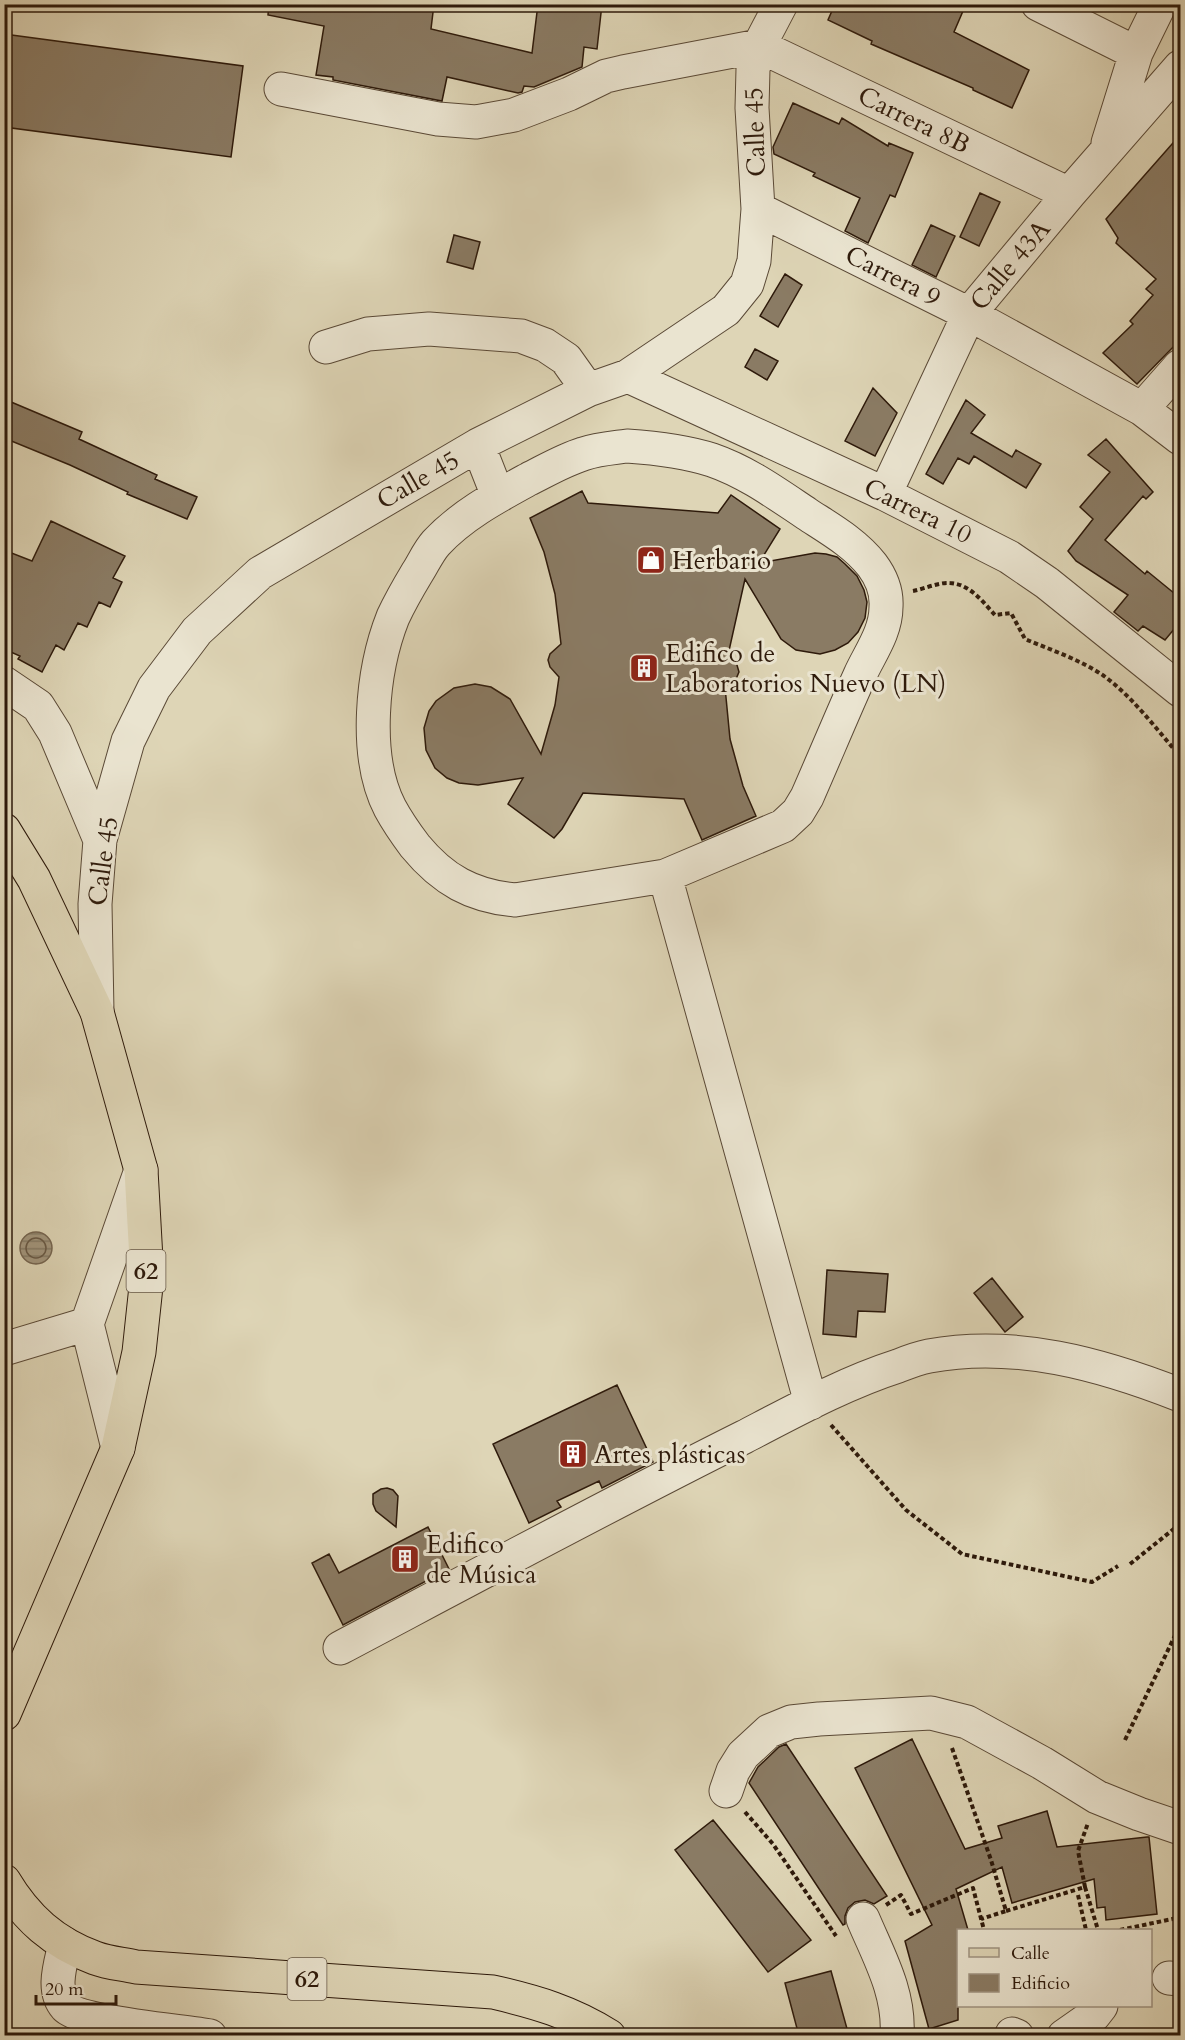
<svg xmlns="http://www.w3.org/2000/svg" width="1185" height="2040" font-family="Cardo,serif">
  <style>
    .water { fill: url(#water-rules); stroke: #74644f; stroke-width: 1.5 }
    .lines { fill: none; stroke-linecap: round; stroke-linejoin: round }
    .shore { stroke: #685844; stroke-width: 1.5 }
    .building { fill: #8a7b64; stroke: #2e1a0b; stroke-width: 1.5 }
    .minor-casing { stroke: #5a4936; stroke-width: 35 }
    .major-casing { stroke: #2e1a0b; stroke-width: 35 }
    .path { stroke: #2e1a0b; stroke-width: 4; stroke-dasharray: 4.5 3; stroke-linecap: butt }
    .minor { stroke: #eae4d0; stroke-width: 33 }
    .major { stroke: #ded5b6; stroke-width: 33 }
    .labels { text-anchor: middle; dominant-baseline: central; stroke-width: 6; stroke-linejoin: round; paint-order: stroke }
    .shield { fill: #eae4d0; stroke: #665746; stroke-width: 1.5 }
    .shield-label { font-size: 24px; font-weight: bold; fill: #2e1a0b }
    .street-label { font-size: 26px; fill: #2e1a0b; stroke: #eae4d0 }
    .poi-label { font-size: 26px; fill: #2e1a0b; stroke: #eae4d0; text-anchor: start }
  </style>
  <defs>
    <pattern id="water-rules" width="6" height="5" patternUnits="userSpaceOnUse" patternTransform="scale(1.5)"><rect width="6" height="5" fill="#a2957c"/><path d="M0 2.5h6" fill="none" stroke="#847964"/></pattern>
  </defs>
  <rect width="100%" height="100%" fill="#ded5b6"/>
  <filter id="stains"><feTurbulence type="fractalNoise" baseFrequency=".00333" numOctaves="4"/><feColorMatrix values="0 0 0 0 .2 0 0 0 0 .09 0 0 0 0 .02 0 0 0 .5 -.17"/></filter>
  <radialGradient id="worn" r=".72"><stop offset=".6" stop-color="#630" stop-opacity="0"/><stop offset="1" stop-color="#630" stop-opacity=".3"/></radialGradient>
  <!-- water -->
  <path class="water" d="M20 1248a16 16 0 1 1 32 0a16 16 0 1 1-32 0Z"/>
  <g class="lines">
    <!-- shore -->
    <path class="shore" d="M26 1248a10 10 0 1 1 20 0a10 10 0 1 1-20 0Z"/>
  </g>
  <!-- building -->
  <path class="building" d="M269 4H434L431 29 532 53 538 4H602L597 49 584 47 582 67 534 87 524 86 522 92 518 93 447 77 442 101 333 80V77L316 75 324 26 268 15Z
    M835 4H966L954 32 1029 70 1012 108 973 90V88L871 44 872 41 828 20Z
    M4 34 243 66 231 157 4 127Z
    M793 103 839 124 842 118 888 146 889 143 913 153 895 197 890 195 868 243 845 231 860 198 813 176 815 173 774 154 773 147Z
    M1180 135V340L1137 384 1103 353 1133 324 1130 321 1153 295 1146 289 1156 279 1116 243 1118 238 1106 219Z
    M980 193 1000 202 979 246 960 237Z
    M931 225 955 236 936 277 912 265Z
    M454 235 480 242 473 269 447 262Z
    M785 274 802 285 778 327 760 316Z
    M755 349 778 361 767 380 745 367Z
    M873 388 897 413 875 456 845 441Z
    M4 399 82 432 79 439 157 475 155 479 197 497 187 519 127 494 128 492 70 465 4 438Z
    M966 400 985 415 971 433 1012 457 1016 450 1041 464 1026 488 974 456 969 464 958 458 943 484 926 474Z
    M1106 439 1153 492 1146 499 1143 496 1105 540 1145 574 1147 571 1180 598V622L1165 640 1143 626 1138 631 1114 612 1128 595 1076 561 1068 551 1093 519 1080 507 1110 472 1088 455Z
    M582 491 588 503 718 513 731 495 780 529 759 563 815 553 826 554 837 557 845 564 857 576 864 590 867 602 865 618 858 632 848 643 835 650 820 654 796 650 781 639 745 579 728 655 737 665 739 672 736 679 725 687 730 739 743 786 756 816 702 840 684 799 583 793 562 829 554 838 508 804 523 778 478 785 459 783 447 778 435 768 426 750 424 728 429 711 436 701 454 688 475 684 491 687 510 699 541 754 555 705 559 677 550 667 548 660 550 654 561 644 555 594 544 552 530 518Z
    M51 521 125 556 113 578 122 582 110 607 99 602 87 627 78 623 64 650 56 645 42 672 18 659 20 656 4 649V550L32 561Z
    M827 1270 888 1274 885 1312 858 1311 856 1337 823 1334Z
    M992 1278 1023 1317 1005 1332 974 1293Z
    M617 1385 653 1462 602 1488 599 1481 557 1501 561 1507 529 1523 493 1444Z
    M387 1488 393 1490 398 1496 396 1527 376 1511 373 1504V1494L381 1489Z
    M428 1527 449 1569 343 1625 312 1563 329 1554 339 1573Z
    M912 1739 965 1849 1002 1838 998 1826 1047 1811 1057 1847 1147 1837H1149L1157 1914 1106 1920 1105 1907 1097 1908 1094 1879 1012 1903 1002 1867 956 1889 968 1930H958V2020L929 2029 905 1941 932 1925 855 1768Z
    M786 1744 887 1896 874 1904 865 1900 855 1902 848 1908 845 1916V1924L843 1925 749 1783 758 1767 779 1747Z
    M713 1820 811 1940 768 1972 675 1850Z
    M831 1971 849 2036H799L785 1983Z"/>
  <g class="lines">
    <!-- minor casing -->
    <g class="minor-casing">
      <path id="minor" d="M1038 4 1136 53
        M281 89 438 119 476 122 514 115 569 94 606 76 623 72 759 46 1069 194
        M1108 143 1136 53 1160 4
        M758 209 969 314 1142 409 1180 438
        M326 347 368 334 429 329 521 336 545 345 566 359 588 390
        M628 376 885 494 1009 557 1047 583 1180 690
        M1142 409 1180 366
        M478 445 498 496
        M627 446C657 448 684 451 712 460 747 472 777 494 807 514 830 529 855 543 872 565 881 577 887 592 886 607 886 632 870 653 860 675 842 715 825 756 807 797L798 812 783 826 665 876 515 900C472 896 443 880 415 846 406 834 397 821 390 808 363 756 372 670 393 617 400 602 408 588 417 573 423 564 428 552 436 543 462 515 496 497 529 479 547 470 564 460 583 454 597 449 612 448 627 446Z
        M885 494 969 314 1069 194 1180 67
        M4 683 38 706 55 733 100 840
        M665 876 811 1403
        M97 1012 95 904 100 840 128 741 154 688 197 631 260 573 478 445 588 390 628 376 726 310 747 284 754 261 758 209 752 108 753 69 759 46 781 4
        M87 1324 118 1448
        M4 1349 87 1324 141 1170
        M340 1648C474 1577 608 1505 744 1437 794 1411 845 1383 898 1366 908 1362 919 1358 929 1356 1015 1340 1101 1364 1180 1395
        M726 1791 733 1771 743 1755 769 1731 791 1722 819 1719 931 1713 967 1722 1042 1763 1097 1797 1139 1814 1180 1828
        M863 1919C879 1957 900 1993 897 2036
        M65 1944C61 1963 51 1990 66 2007 81 2023 184 2031 210 2036
        M1169 1978 1180 1979
        M1012 2034 1017 2036
        M1064 2036 1094 2015 1101 2006"/>
    </g>
    <!-- major casing -->
    <g class="major-casing">
      <path id="major" d="M4 830 34 879 97 1012 141 1170 147 1277 139 1352 118 1448 4 1714
        M4 1881C26 1918 54 1943 95 1958 108 1963 123 1964 136 1967L493 1992C536 2002 571 2012 609 2036"/>
    </g>
    <!-- path -->
    <path class="path" d="M913 591C924 589 939 582 950 583 970 584 983 602 995 615L1011 613 1025 639C1051 650 1081 660 1104 676 1134 698 1156 729 1180 756
      M831 1425 906 1510 962 1554 1092 1582 1118 1566
      M1130 1564 1180 1524
      M1125 1740 1180 1625
      M952 1748 991 1860 1006 1911 981 1919
      M745 1812 773 1844 836 1936
      M1085 1887 1098 1930
      M1078 1895 1086 1930
      M886 1905 901 1895 911 1914 973 1888 984 1930
      M1006 1911 1085 1887 1078 1851 1088 1823
      M1120 1930 1177 1918 1180 1882
      M1175 1949 1177 1918"/>
    <!-- minor -->
    <use href="#minor" class="minor"/>
    <!-- major -->
    <use href="#major" class="major"/>
  </g>
  <!-- icons -->
  <defs>
    <g id="shop-square" transform="scale(1.5)"><rect x="-9" y="-9" width="18" height="18" rx="4" fill="#8f2418" stroke="#eae4d0"/><path d="M-5-2.5h2.3a2.7 3.5 0 0 1 5.4 0H5L5.5 6h-11ZM-1.5-2.5h3a1.5 2.3 0 0 0-3 0Z" fill="#fff"/></g>
    <g id="building-square" transform="scale(1.5)"><rect x="-9" y="-9" width="18" height="18" rx="4" fill="#8f2418" stroke="#eae4d0"/><path d="M-4-6H4V6H1V3H-1V6H-4ZM-2.5-4.3h1.7v1.8h-1.7ZM.8-4.3h1.7v1.8H.8ZM-2.5-1h1.7V.8h-1.7ZM.8-1h1.7V.8H.8Z" fill="#fff"/></g>
  </defs>
  <g fill-rule="evenodd">
    <use href="#shop-square" x="651" y="560"/>
    <use href="#building-square" x="644" y="668"/>
    <use href="#building-square" x="573" y="1454"/>
    <use href="#building-square" x="405" y="1559"/>
  </g>
  <g class="labels">
    <!-- shield labels -->
    <g class="shield">
      <rect x="126.5" y="1250" width="39" height="42" rx="4.5"/>
      <rect x="287.5" y="1958" width="39" height="42" rx="4.5"/>
    </g>
    <g class="shield-label">
      <text x="146" y="1271">62</text>
      <text x="307" y="1979">62</text>
    </g>
    <!-- street labels -->
    <g class="street-label">
      <text transform="translate(914 120) rotate(26)">Carrera 8B</text>
      <text transform="translate(755 132) rotate(-92)">Calle 45</text>
      <text transform="translate(1010 265) rotate(-50)">Calle 43A</text>
      <text transform="translate(893 276) rotate(27)">Carrera 9</text>
      <text transform="translate(418 480) rotate(-30)">Calle 45</text>
      <text transform="translate(918 511) rotate(26)">Carrera 10</text>
      <text transform="translate(103 861) rotate(-82)">Calle 45</text>
    </g>
    <!-- poi labels -->
    <g class="poi-label">
      <text x="672" y="560">Herbario</text>
      <text x="665" y="653">Edifico de<tspan x="665" dy="30">Laboratorios Nuevo (LN)</tspan></text>
      <text x="594" y="1454">Artes plásticas</text>
      <text x="426" y="1544">Edifico<tspan x="426" dy="30">de Música</tspan></text>
    </g>
  </g>
  <!-- margin -->
  <rect width="1185" height="2040" fill="none" stroke="#ded5b6" stroke-width="24"/>
  <rect x="6" y="6" width="1173" height="2028" fill="none" stroke="#2e1a0b" stroke-width="3"/>
  <rect x="12" y="12" width="1161" height="2016" fill="none" stroke="#2e1a0b" stroke-width="1.5"/>
  <!-- legend -->
  <rect x="957" y="1929" width="195" height="78" fill="#eae4d0" stroke="#9f9381" stroke-width="1.5"/>
  <rect x="969" y="1948" width="30" height="9" fill="#ded5b6" stroke="#9f9381" stroke-width="1.5"/>
  <text x="1011" y="1959" font-size="18" fill="#2e1a0b">Calle</text>
  <rect x="969" y="1974" width="30" height="18" fill="#8a7b64" stroke="#9f9381" stroke-width="1.5"/>
  <text x="1011" y="1989" font-size="18" fill="#2e1a0b">Edificio</text>
  <!-- scale -->
  <path d="M36 1995v9h80v-9" fill="none" stroke="#2e1a0b" stroke-width="3"/>
  <text x="45" y="1995" font-size="18" fill="#2e1a0b" stroke="#eae4d0" stroke-width="4.5" paint-order="stroke">20 m</text>
  <rect width="100%" height="100%" filter="url(#stains)"/>
  <rect width="100%" height="100%" fill="url(#worn)"/>
</svg>
